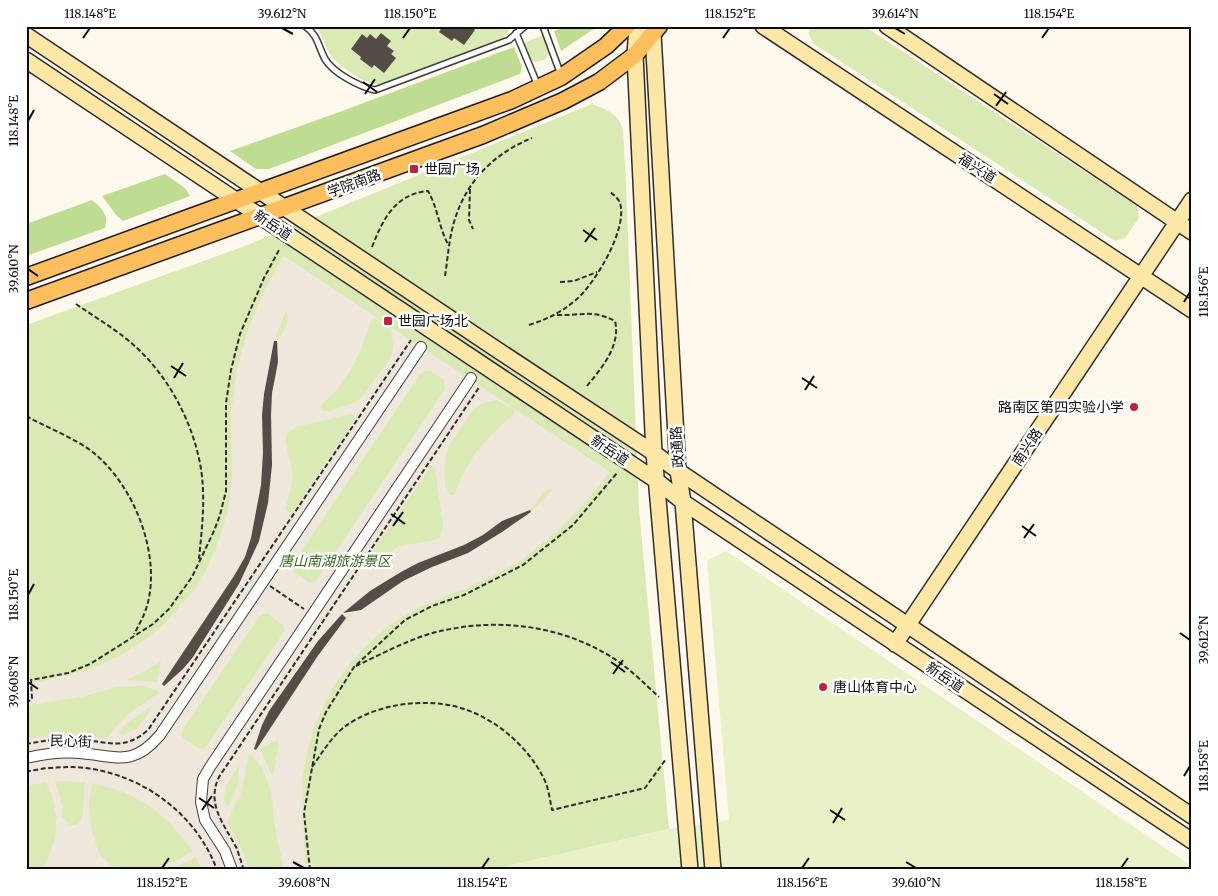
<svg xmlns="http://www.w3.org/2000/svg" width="1218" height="896" font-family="Merriweather,'Noto Sans SC',serif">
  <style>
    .green { fill: #d9eab5 }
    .forest { fill: #bfdc93 }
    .pitch { fill: #e9f1c7 }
    .plaza { fill: #efe7db; fill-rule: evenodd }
    .building { fill: #554c48 }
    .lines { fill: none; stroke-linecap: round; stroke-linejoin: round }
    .lane-casing { stroke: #3f3f3f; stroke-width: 8 }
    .street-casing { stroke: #3f3f3f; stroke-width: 12 }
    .secondary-casing { stroke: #2e2e2e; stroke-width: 18 }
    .primary-casing { stroke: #1d1d1d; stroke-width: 19 }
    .path { stroke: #2e2e2e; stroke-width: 2; stroke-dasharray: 5 2.5; stroke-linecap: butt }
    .lane { stroke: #fff; stroke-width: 5 }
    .street { stroke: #fff; stroke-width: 10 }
    .secondary { stroke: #ffe8a7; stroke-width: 15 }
    .primary { stroke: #fdbe5e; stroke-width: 16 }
    .ticks { fill: none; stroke: #0c0c0c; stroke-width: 2 }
    .poi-dot { fill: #c12040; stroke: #fff; stroke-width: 2 }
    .labels { text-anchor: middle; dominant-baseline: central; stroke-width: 5; stroke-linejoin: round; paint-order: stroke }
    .street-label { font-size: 14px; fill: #0c0c0c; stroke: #fff }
    .poi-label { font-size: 14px; fill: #0c0c0c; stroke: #fff; text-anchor: start }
    .park-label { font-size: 14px; font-style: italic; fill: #36661b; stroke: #fff }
    .neatline { fill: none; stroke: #0c0c0c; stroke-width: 2 }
    .ticks-label { font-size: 12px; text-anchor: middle; fill: #0c0c0c }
  </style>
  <rect width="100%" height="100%" fill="#fff8ec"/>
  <!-- green -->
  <path class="green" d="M315 26H512L503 39 383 84C378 84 372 84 367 82 359 79 334 62 330 54 324 44 323 35 315 26Z
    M813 26H864L1137 206 1139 218 1125 238 1115 241 814 44 808 33Z
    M543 35 549 54 546 59 536 62 531 60 524 43Z
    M592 104C629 117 622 127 625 162L639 509 669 829 491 870H26V325L245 246Z"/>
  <!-- forest -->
  <path class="forest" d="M565 26H598L561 51 554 31Z
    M514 47 522 67 520 74 269 169H256L230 151 334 114Z
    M165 174 185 188 190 196 123 221 117 216 102 196Z
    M92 200C102 208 109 215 105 228L26 256V224Z"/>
  <!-- pitch -->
  <path class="pitch" d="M726 551 1192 866V870H491L669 829 729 820 707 561Z"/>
  <!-- plaza -->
  <path class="plaza" d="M284 256 610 472 584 504 553 535 520 561 483 581 418 608 391 624 368 644 349 665 333 687 314 726 308 749 302 779 305 864 313 863 314 870H284L275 828 271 791 262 768 251 754 248 756 242 791 227 822 239 843 250 870H202L196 857 170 870H151L174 862 193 851 171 824 150 806 124 792 92 783 89 804 91 827 95 842 101 856 111 865 121 870H39L42 868 47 861 52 847 56 834V816L53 800 46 782 26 786V740L50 735H64L92 736 105 739 128 714 159 693 157 690 142 686 117 687 81 697 30 705 26 707V677L32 683 85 671 119 656 146 639 163 625 195 589 206 570 218 543 227 515 232 482 231 412 237 371 247 332 264 291ZM286 311 288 316 287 325 277 341V371L272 393 271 415 272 465 268 503 259 541 255 550 251 536 261 485 263 453 262 415 264 394 276 336ZM375 318 391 330 393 347 391 357 361 398 355 402 331 411H321L320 406 336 390 351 370 362 347 371 320ZM425 371H430L444 380 445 389 318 578 314 582H309L294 572 292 568 294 562 421 373ZM497 400 514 410V414L493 433 476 452 463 474 454 495H450L445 486 444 473 445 461 448 447 472 411 481 404ZM351 414 354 415 355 419 292 513 288 512 286 509 293 476 285 440 287 434 296 427ZM431 466 435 469 443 525 441 537 436 540 399 546 371 565H369L366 561ZM553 489 535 508 486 542 468 553 432 567 403 581 361 610 347 612 370 591 384 582 418 563 464 545 483 535 510 517 525 512 534 506 544 491ZM246 553 251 557 245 573 193 657 176 675 163 682 224 592ZM263 614H268L282 624 284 629 283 633 207 745 203 749 198 748 183 738 181 734 183 729 259 617ZM352 614 328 641 258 748V741L318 641 333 624 344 616ZM161 661 157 682 127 680 145 671ZM151 706 152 708 146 717 136 729 126 734H119L120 730 126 724ZM279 739V740L273 778 260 750 262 747ZM239 765 238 784 230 804 227 807 224 800 225 788ZM55 781 85 782 83 813 80 822 76 825H70L62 817V805Z"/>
  <!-- building -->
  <path class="building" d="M443 26H470L475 30 464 45 454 38 452 41 439 32Z
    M381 33 391 41 387 46 394 51 391 54 396 58 384 73 374 65 372 68 360 59 361 57 351 49 362 34 367 38 370 34 376 39Z
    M274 341H277L278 362 272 393 271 415 272 465 268 503 259 541 239 584 193 657 183 669 164 686 162 684 234 576 245 557 251 538 261 485 263 453 262 415 264 394Z
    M530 510 531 512 502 532 468 553 432 567 403 581 361 610 343 613 370 591 401 572 418 563 464 545 483 535 502 521Z
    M342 614 346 618 317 657 256 750 254 749 262 725 269 711 318 641Z"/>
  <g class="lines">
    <!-- lane casing -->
    <g class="lane-casing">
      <path id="lane" d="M305 26C318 35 318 46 325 59 333 73 360 87 375 90L509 40 525 26
        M543 26 561 75
        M516 33 538 86"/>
    </g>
    <!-- street casing -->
    <g class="street-casing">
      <path id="street" d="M26 758C43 754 62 751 80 753 116 756 132 768 160 735L421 347
        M232 870 225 851 205 820 201 802 203 779 210 767 471 378"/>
    </g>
    <!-- secondary casing -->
    <g class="secondary-casing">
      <path id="secondary" d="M637 26 635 55 654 453 690 870
        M647 26 653 34 678 471 683 502 713 870
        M763 26 1192 310
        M887 26 1192 232
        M26 35 496 349 654 453 678 471 1192 816
        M26 60 657 481 683 502 1192 841
        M895 644 1192 200"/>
    </g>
    <!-- primary casing -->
    <g class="primary-casing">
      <path id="primary" d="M26 277 512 100 561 77 606 46 627 26
        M26 301 483 135 563 101 599 82 635 55 659 26"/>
    </g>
    <!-- path -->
    <path class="path" d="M470 189 469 220 473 229
      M372 247C383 219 395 194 428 191 438 208 439 229 449 246
      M445 276C448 257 449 237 455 219 467 180 495 153 532 138
      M560 282 574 281 597 272
      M76 304C99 320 124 334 143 354 177 388 202 443 203 491 204 514 201 537 199 559
      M557 315C581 316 592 309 615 321 621 346 601 369 586 387
      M529 325C548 319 562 312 577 299 595 283 628 229 620 203 618 198 614 195 610 192
      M26 416C48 428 70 436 90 450 133 482 162 554 147 606 144 616 139 625 134 634
      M270 586 304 609
      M356 666C379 655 404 642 429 634 493 616 564 624 619 662 633 672 646 685 659 697
      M26 703 32 699 31 680 68 673 90 664 114 649 153 624 169 609 192 577 214 531 220 515 226 491V403L231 370 240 334 264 278 279 250
      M26 744C43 741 60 738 77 739 107 741 123 752 148 730L411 340
      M312 767C322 753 330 739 343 728 375 703 429 696 467 710 500 722 530 749 545 781 549 790 550 801 552 810L645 788 666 759
      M26 772C41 768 57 767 72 767 135 769 195 810 217 870
      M244 870C241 862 239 854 236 847 224 824 206 804 219 777L480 386
      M310 870 304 813 319 729 326 712 354 667 405 620 432 606 464 595 523 565 573 525 617 473"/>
    <!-- lane -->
    <use href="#lane" class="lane"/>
    <!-- street -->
    <use href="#street" class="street"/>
    <!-- secondary -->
    <use href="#secondary" class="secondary"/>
    <!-- primary -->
    <use href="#primary" class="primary"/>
  </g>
  <!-- ticks -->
  <path class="ticks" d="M282 28 293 34M895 28 905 34M83 38 90 28M403 38 410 28M723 38 730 28M1042 38 1049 28M363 82 377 92M365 94 375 79M994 94 1008 104M996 106 1006 92M28 121 34 110M583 230 597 240M585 242 595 228M28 269 38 276M1184 302 1190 292M171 366 186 376M174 378 183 363M802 378 817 388M805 390 814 376M391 514 405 524M393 526 403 512M1022 526 1036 536M1024 538 1034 524M28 595 34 584M1180 633 1190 640M611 662 625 672M613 674 623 660M28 682 38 689M1184 776 1190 766M199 798 214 808M202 810 212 796M830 810 845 820M833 823 842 808M293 862 304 868M906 862 916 868M162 868 169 858M482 868 489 858M802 868 809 858M1121 868 1128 858"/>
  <!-- markers -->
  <g class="poi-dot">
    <rect x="409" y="164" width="10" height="10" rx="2.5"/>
    <rect x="383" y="316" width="10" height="10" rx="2.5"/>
    <circle cx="1134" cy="407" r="5"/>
    <circle cx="823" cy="687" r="5"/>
  </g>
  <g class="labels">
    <!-- street labels -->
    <g class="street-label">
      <text transform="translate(977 168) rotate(33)">福兴道</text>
      <text transform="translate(354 183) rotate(-20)">学院南路</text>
      <text transform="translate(273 225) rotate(34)">新岳道</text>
      <text transform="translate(677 447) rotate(-94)">政通路</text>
      <text transform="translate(1027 447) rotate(-56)">南兴路</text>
      <text transform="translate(610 450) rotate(34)">新岳道</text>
      <text transform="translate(945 677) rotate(34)">新岳道</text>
      <text transform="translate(71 741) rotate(2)">民心街</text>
    </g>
    <!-- poi labels -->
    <g class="poi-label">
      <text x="424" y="169">世园广场</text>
      <text x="398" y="321">世园广场北</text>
      <text x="1124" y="407" text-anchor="end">路南区第四实验小学</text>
      <text x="833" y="687">唐山体育中心</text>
    </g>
    <!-- park labels -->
    <g class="park-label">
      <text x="335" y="561">唐山南湖旅游景区</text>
    </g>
  </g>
  <!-- border -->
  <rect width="1218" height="896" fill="none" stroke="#ffffff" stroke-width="55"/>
  <rect x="28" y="28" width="1162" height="840" class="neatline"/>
  <g class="ticks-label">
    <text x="90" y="18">118.148°E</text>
    <text x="282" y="18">39.612°N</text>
    <text x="410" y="18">118.150°E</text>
    <text x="730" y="18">118.152°E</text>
    <text x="895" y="18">39.614°N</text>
    <text x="1049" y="18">118.154°E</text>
    <text transform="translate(14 121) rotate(-90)" y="4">118.148°E</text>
    <text transform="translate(14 269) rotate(-90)" y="4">39.610°N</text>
    <text transform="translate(1204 292) rotate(-90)" y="4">118.156°E</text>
    <text transform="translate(14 595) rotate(-90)" y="4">118.150°E</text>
    <text transform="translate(1204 640) rotate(-90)" y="4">39.612°N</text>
    <text transform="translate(14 682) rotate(-90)" y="4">39.608°N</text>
    <text transform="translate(1204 766) rotate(-90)" y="4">118.158°E</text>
    <text x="162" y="887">118.152°E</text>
    <text x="304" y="887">39.608°N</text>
    <text x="482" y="887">118.154°E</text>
    <text x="802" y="887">118.156°E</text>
    <text x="916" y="887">39.610°N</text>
    <text x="1121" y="887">118.158°E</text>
  </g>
</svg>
